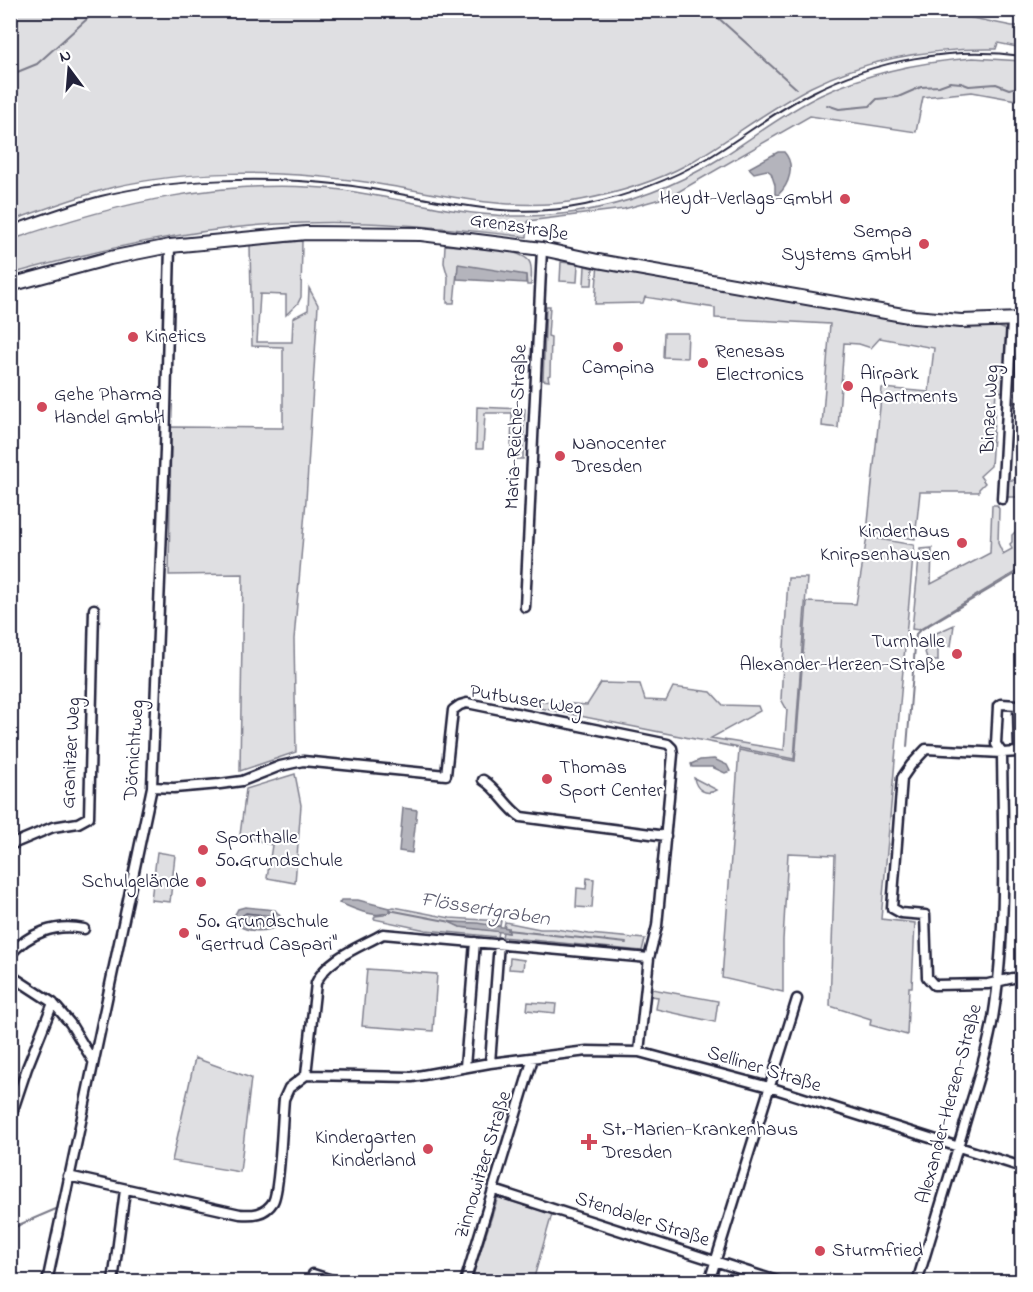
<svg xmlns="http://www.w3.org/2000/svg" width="1033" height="1292" font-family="'Indie Flower',sans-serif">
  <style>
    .green { fill: #dfdfe2; stroke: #80808e; stroke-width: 1.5 }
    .water { fill: #b4b4bc; stroke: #7a7a88; stroke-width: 1.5 }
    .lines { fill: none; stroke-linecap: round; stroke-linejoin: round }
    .shore { stroke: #5c5c6f; stroke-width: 1.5 }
    .stream { stroke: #7a7a88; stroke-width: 2 }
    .street-casing { stroke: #22223b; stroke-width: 13 }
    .secondary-casing { stroke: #22223b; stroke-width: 16 }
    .street { stroke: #fff; stroke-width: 8 }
    .secondary { stroke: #fff; stroke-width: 12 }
    .rail { stroke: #22223b; stroke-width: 2 }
    .poi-dot { fill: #d1495b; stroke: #fff; stroke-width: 2 }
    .labels { text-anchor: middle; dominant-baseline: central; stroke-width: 4.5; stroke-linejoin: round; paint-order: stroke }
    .poi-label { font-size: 20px; fill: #22223b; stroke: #fff; text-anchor: start }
    .street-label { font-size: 20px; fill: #22223b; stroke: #fff }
    .water-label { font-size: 21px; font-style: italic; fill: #5c5c6f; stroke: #fff }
  </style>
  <rect width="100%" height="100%" fill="#fff"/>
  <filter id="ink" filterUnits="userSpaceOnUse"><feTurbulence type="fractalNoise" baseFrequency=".0167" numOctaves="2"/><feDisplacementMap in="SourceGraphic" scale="12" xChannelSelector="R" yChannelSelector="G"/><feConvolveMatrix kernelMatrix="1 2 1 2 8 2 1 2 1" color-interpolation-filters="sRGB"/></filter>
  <g filter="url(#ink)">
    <!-- green -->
    <path class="green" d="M933 10 1012 26H1022V48L998 43 996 49C933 48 868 58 811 87 768 109 730 140 688 164 655 182 618 193 581 200 500 215 429 189 350 180 275 170 188 170 114 187 78 196 45 209 11 221V11Z
      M973 58 1022 61V101L972 92 923 97 916 132 810 116 671 196 624 209 528 221 527 237C444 227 362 219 278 224 188 229 98 250 11 274V240C116 203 230 176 342 190 379 195 415 204 452 210 493 217 536 218 577 212 627 204 676 186 719 159 753 138 785 112 821 95 869 72 920 62 973 58Z
      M302 241 301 297 298 303 286 315V295L260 294 257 342H292L293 318 308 310 309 288 318 305 306 500 294 639 296 752 240 771 243 574 169 575 171 427 283 428V347L252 346 250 245Z
      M445 245C463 247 518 247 529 261 533 267 531 278 531 285H527L526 276 457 272 454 303H447L448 277 444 263Z
      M598 261 756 290 984 321 1009 331 1004 392 996 391 991 466 980 476 985 483 979 489V492H920L915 539 867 532 882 388 929 392 934 348 880 338 871 348 859 344 844 343 838 428 822 426 830 324 715 318V308L645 297 643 303 595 304Z
      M561 262 578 264 577 282 560 281Z
      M585 266 593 268 592 285H584Z
      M546 306H550L548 336 551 337 550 375 548 376 549 381 543 380Z
      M664 333H688L687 358 663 357Z
      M1015 402 1022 403V497H1005L1006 480H1015L1019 407 1010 406Z
      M477 407 525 409 523 459H513L514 450H511L512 413H485L483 449H476Z
      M992 505H997L999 509 998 543 1003 554 1012 549 1010 544 1012 542V535L1016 531 1022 536V568L919 630 912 629 920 549 932 548 931 584 990 553Z
      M867 537 914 545 881 919 915 923 912 987H909L907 1035 870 1025 871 1019 830 1006 835 855 788 853 783 940V992L722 978 739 750 795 761 807 602 856 604Z
      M788 578H807L794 759 530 706V701L587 705 601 683 640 684 645 700 666 701 673 687 711 692 723 705 758 706 760 711 711 738 784 750 787 710 781 699Z
      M954 625 951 646 938 645V661H928L921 640Z
      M295 774 301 805 295 883 267 878 272 845 240 835 246 789Z
      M694 778 717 790C706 796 696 790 694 778Z
      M157 852 175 855 170 902 151 900Z
      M587 878 594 879 592 908 576 907 577 888 586 889Z
      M394 907 450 918 501 921 500 926 451 922 460 927 499 931 498 937 426 930 374 919 375 916 384 915 391 910 389 908Z
      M505 922 540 929H555L589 934 645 939 642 951 502 937 503 932 509 933 508 928 504 927Z
      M510 958 524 960 523 970 509 969Z
      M367 969 437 974 433 1031 362 1026Z
      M652 989 718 1001 715 1022 656 1009 658 997 651 996Z
      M528 1002 556 1004 555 1013 527 1010Z
      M195 1058 251 1078 240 1172 172 1161Z
      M498 1197 552 1214 533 1281H471Z"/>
    <!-- water -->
    <path class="water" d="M778 152H784C796 165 789 185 778 195L775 194V185L771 173 767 170 754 173 749 168Z
      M458 264 526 275V283L457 279Z
      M714 759 727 765 730 771 725 773 712 767H692L691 764 700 760Z
      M403 808 417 810 412 853 399 851Z
      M341 900H358L389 908 392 911C374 920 357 909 339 903Z
      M245 907 275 910 280 916 279 925C268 934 238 933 233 918L238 909Z
      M449 922 477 923 508 928 509 933 460 927Z"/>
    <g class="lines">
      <!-- shore -->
      <path class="shore" d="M246 913 272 916 274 921 267 925 245 922 240 917Z"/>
      <!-- stream -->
      <path class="stream" d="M702 10 715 15 796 88
        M10 75 37 64 97 10
        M827 105 839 109 870 106 877 99 898 97 921 87 939 86 950 82 961 83 969 86 996 84 1009 89 1018 87 1022 88
        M907 747 916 634 919 631 1022 570
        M389 910 451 922
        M507 930 626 943
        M10 1230 21 1224 56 1209"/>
      <!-- street casing -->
      <g class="street-casing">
        <path id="street" d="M1002 499 1012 321
          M525 607 542 249
          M1002 753 926 749 911 765 902 778 892 908 901 913 925 915 927 977 934 985 988 984 1013 978H1022
          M483 780C498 789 506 807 521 817L666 836
          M152 787 174 788 220 784 242 781 280 766 303 761 446 775 453 710 460 705 467 703 668 744 672 748 673 754 657 926 649 958 639 1052
          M10 845 53 827 78 823 89 817 94 609
          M10 955C28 933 56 923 84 929
          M10 975 53 1003 70 1023 93 1061
          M490 1063 499 943
          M465 1067 475 942
          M306 1075 316 983C327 958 360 947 383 934L649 958
          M10 1119 27 1068 53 1003
          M68 1176 240 1214C252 1215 265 1215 273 1202 280 1190 282 1118 284 1099L289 1088 306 1075 412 1077 490 1063 587 1051 639 1052 769 1087 1022 1167
          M494 1190 780 1282
          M47 1282 152 787 165 450 170 246
          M113 1282 125 1190
          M311 1282 313 1274 338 1282
          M465 1282 533 1058
          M709 1282 797 999
          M917 1282C935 1223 953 1165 970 1106 979 1077 988 1048 993 1018 1007 933 1003 839 1002 753L1019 752 1018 705 1001 704 998 706 996 744 1002 753"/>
      </g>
      <!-- secondary casing -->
      <g class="secondary-casing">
        <path id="secondary" d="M10 285 110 258 170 246 306 233 421 234 542 249 598 261 914 317 961 321 1022 319"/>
      </g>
      <!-- street -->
      <use href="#street" class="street"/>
      <!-- secondary -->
      <use href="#secondary" class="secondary"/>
      <!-- rail -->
      <path class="rail" d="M10 226C40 215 70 204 101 196 175 178 268 176 344 185 429 195 497 223 585 205 628 196 670 180 708 158 743 137 775 111 811 93 875 60 952 46 1022 56"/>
    </g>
  </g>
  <!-- markers -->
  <g class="poi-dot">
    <circle cx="845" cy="199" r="6"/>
    <circle cx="924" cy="244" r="6"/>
    <circle cx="133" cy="337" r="6"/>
    <circle cx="618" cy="347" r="6"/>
    <circle cx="703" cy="363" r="6"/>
    <circle cx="848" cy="386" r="6"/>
    <circle cx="42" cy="407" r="6"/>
    <circle cx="560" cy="456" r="6"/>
    <circle cx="962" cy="543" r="6"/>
    <circle cx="957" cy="654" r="6"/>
    <circle cx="547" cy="779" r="6"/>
    <circle cx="203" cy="850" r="6"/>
    <circle cx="201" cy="882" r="6"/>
    <circle cx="184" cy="933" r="6"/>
    <path d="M586 1133h6v6h6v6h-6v6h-6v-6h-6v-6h6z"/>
    <circle cx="428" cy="1149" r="6"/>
    <circle cx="820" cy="1251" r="6"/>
  </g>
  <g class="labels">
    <!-- poi labels -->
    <g class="poi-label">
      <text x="833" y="199" text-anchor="end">Heydt-Verlags-GmbH</text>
      <text x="912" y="232" text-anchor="end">Sempa<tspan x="912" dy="23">Systems GmbH</tspan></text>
      <text x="145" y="337">Kinetics</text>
      <text x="715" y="352">Renesas<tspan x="715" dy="23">Electronics</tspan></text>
      <text x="618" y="368" text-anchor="middle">Campina</text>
      <text x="860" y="374">Airpark<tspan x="860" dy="23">Apartments</tspan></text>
      <text x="54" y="395">Gehe Pharma<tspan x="54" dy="23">Handel GmbH</tspan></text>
      <text x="572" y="444">Nanocenter<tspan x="572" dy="23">Dresden</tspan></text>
      <text x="950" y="532" text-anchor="end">Kinderhaus<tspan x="950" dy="23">Knirpsenhausen</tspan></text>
      <text x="945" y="642" text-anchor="end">Turnhalle<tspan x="945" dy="23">Alexander-Herzen-Straße</tspan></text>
      <text x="559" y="768">Thomas<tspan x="559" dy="23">Sport Center</tspan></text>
      <text x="215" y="838">Sporthalle<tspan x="215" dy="23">50.Grundschule</tspan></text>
      <text x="189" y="882" text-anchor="end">Schulgelände</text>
      <text x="196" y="922">50. Grundschule<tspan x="196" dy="23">"Gertrud Caspari"</tspan></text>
      <text x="602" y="1130">St.-Marien-Krankenhaus<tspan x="602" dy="23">Dresden</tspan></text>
      <text x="416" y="1138" text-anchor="end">Kindergarten<tspan x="416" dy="23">Kinderland</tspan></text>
      <text x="832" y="1251">Sturmfried</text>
    </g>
    <!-- street labels -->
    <g class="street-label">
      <text transform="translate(519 228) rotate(9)">Grenzstraße</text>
      <text transform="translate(991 409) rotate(-87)">Binzer Weg</text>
      <text transform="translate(517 427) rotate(-87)">Maria-Reiche-Straße</text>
      <text transform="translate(526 701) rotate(9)">Putbuser Weg</text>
      <text transform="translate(135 750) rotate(-86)">Dörnichtweg</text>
      <text transform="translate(72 753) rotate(-87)">Granitzer Weg</text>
      <text transform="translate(764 1070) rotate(17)">Selliner Straße</text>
      <text transform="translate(950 1104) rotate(-75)">Alexander-Herzen-Straße</text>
      <text transform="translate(484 1165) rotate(-73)">Zinnowitzer Straße</text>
      <text transform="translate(642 1220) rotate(18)">Stendaler Straße</text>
    </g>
    <!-- water labels -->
    <g class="water-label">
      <text transform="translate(485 910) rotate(9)">Flössertgraben</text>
    </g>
  </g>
  <!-- margin -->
  <rect width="1033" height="1292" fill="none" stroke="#fff" stroke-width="36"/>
  <rect x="18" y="18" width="997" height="1256" fill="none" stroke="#22223b" stroke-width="2" filter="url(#ink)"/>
  <!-- north arrow -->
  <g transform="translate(69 69) rotate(344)" stroke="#ffffff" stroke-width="4.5" paint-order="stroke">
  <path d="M0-4.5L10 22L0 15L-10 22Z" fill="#22223b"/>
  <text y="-9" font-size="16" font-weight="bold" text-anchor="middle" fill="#22223b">N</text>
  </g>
</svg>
